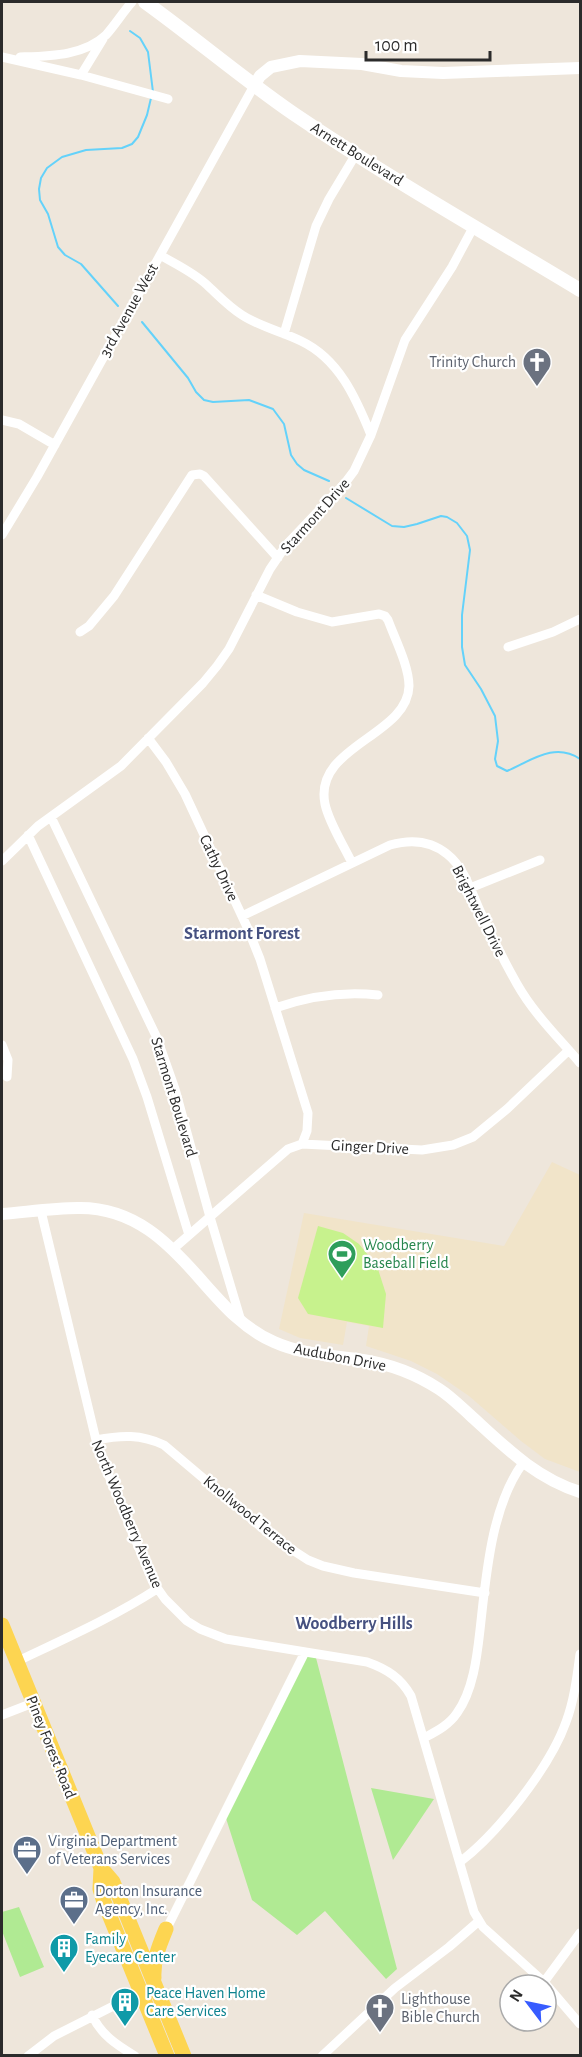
<svg xmlns="http://www.w3.org/2000/svg" width="582" height="2057" font-family="'Alegreya Sans',sans-serif">
  <style>
    .education { fill: #f1e4c9 }
    .green { fill: #b0ea93 }
    .pitch { fill: #c7f28d }
    .lines { fill: none; stroke-linecap: round; stroke-linejoin: round }
    .stream { stroke: #64d2fa; stroke-width: 2 }
    .minor { stroke: #fff; stroke-width: 9 }
    .tertiary { stroke: #fff; stroke-width: 12 }
    .secondary { stroke: #fff; stroke-width: 14 }
    .primary { stroke: #fdd551; stroke-width: 15 }
    .labels { text-anchor: middle; dominant-baseline: central; stroke-width: 4.5; stroke-linejoin: round; paint-order: stroke }
    .street-label { font-size: 16px; fill: #2b2b2b; stroke: #fff }
    .worship-label { font-size: 16px; fill: #5b616d; stroke: #fff; text-anchor: end }
    .leisure-label { font-size: 16px; fill: #27864d; stroke: #fff; text-anchor: start }
    .service-label { font-size: 16px; fill: #4e5e75; stroke: #fff; text-anchor: start }
    .culture-label { font-size: 16px; fill: #0d838f; stroke: #fff; text-anchor: start }
    .neighbourhood-label { font-size: 18px; font-weight: bold; fill: #465180; stroke: #fff }
  </style>
  <rect width="100%" height="100%" fill="#eee6db"/>
  <!-- education -->
  <path class="education" d="M552 1162 580 1175V1472L545 1459 521 1441 469 1396 437 1374 411 1361 366 1346 369 1326 347 1322 343 1345 300 1338 279 1329 304 1213 504 1246Z"/>
  <!-- green -->
  <path class="green" d="M305 1652 315 1654 397 1969 386 1979 325 1911 297 1935 252 1900 224 1812Z
    M371 1788 434 1799 393 1860Z
    M19 1907 44 1967 20 1977 2 1931V1912Z"/>
  <!-- pitch -->
  <path class="pitch" d="M318 1226 343 1233 359 1244 377 1266 386 1294 383 1328 308 1314 298 1298Z"/>
  <g class="lines">
    <!-- stream -->
    <path class="stream" d="M130 31 140 38 148 52 153 92
      M118 306 81 264 65 255 58 247 48 214 40 200 39 189 41 178 47 168 62 157 86 150 122 148 132 144 138 137 147 115 151 98
      M142 322 188 378 196 392 204 400 213 402 249 400 273 409 284 424 291 455 297 464 304 470 329 481
      M346 498 392 526 404 527 417 524 441 516 447 517 457 523 467 536 470 550 462 615V647L465 665 481 689 495 716 498 741 495 759 497 766 507 771C532 760 555 742 580 759"/>
    <!-- minor -->
    <path class="minor" d="M2 57 81 75 168 99
      M20 57C49 56 84 56 106 35 115 25 123 12 132 2
      M81 75 103 39
      M160 255C175 264 193 272 207 285 218 295 228 306 242 315 260 327 281 331 301 341 339 359 356 398 371 435
      M284 334 316 226 329 199 356 154
      M2 420 19 424 55 445
      M2 535 37 477 255 84
      M256 595 297 612 332 622 379 614 385 616 388 620C395 639 409 666 409 686 408 736 313 746 325 804 329 823 344 846 352 863
      M80 632 89 626 114 596 192 475 200 474 204 476 278 558
      M508 647 553 632 580 619
      M148 738 166 762 185 794 248 929 260 959 308 1113 307 1131 302 1144
      M51 817 157 1038 175 1089 210 1217 241 1321
      M28 835 133 1059 147 1097 189 1235
      M2 861 38 826 121 766 203 683 217 666 229 649 270 569 287 544 345 483 354 471 371 435 405 340 452 267 474 226
      M470 888 540 860
      M242 916 390 845C411 839 430 840 447 854 465 868 472 894 481 913 492 937 504 961 517 984 534 1014 558 1037 580 1063
      M275 1008C309 996 342 991 378 995
      M2 1045 8 1060 7 1077
      M41 1211 96 1440 106 1469 153 1582 165 1599 187 1621 200 1629 226 1639 367 1662C387 1669 401 1678 411 1696L474 1912 483 1927 544 1982 580 2024
      M173 1249 288 1149 302 1144 422 1150 453 1145 473 1137 507 1109 569 1050
      M96 1440C121 1435 141 1434 164 1445L274 1538 308 1560 323 1566 354 1573 485 1593
      M16 1662C64 1639 112 1618 157 1589
      M2 1715 33 1703
      M424 1738C437 1731 449 1725 457 1713 473 1691 477 1657 480 1630 486 1577 491 1506 523 1463
      M460 1862C498 1833 550 1767 566 1722 574 1701 577 1677 580 1654
      M165 1932 305 1652
      M544 1982 580 1933
      M92 2015C101 2035 117 2045 135 2056
      M28 2056 54 2036 145 1990
      M322 2056 395 1988 449 1947 479 1921"/>
    <!-- tertiary -->
    <path class="tertiary" d="M255 84 260 76 271 67 300 61 362 64 401 71 443 73 580 68
      M2 1214C27 1212 53 1208 78 1208 134 1207 169 1243 202 1281 224 1306 244 1329 274 1342 303 1355 333 1355 363 1360 389 1364 416 1374 439 1389 450 1396 460 1406 470 1415 504 1446 535 1478 580 1492"/>
    <!-- secondary -->
    <path class="secondary" d="M145 2C195 38 243 79 294 114 387 177 484 232 580 290"/>
    <!-- primary -->
    <path class="primary" d="M2 1625 101 1868 113 1882 184 2056
      M101 1868 100 1889 104 1902 167 2056
      M154 1978C153 1960 159 1946 166 1929"/>
  </g>
  <!-- icons -->
  <defs>
    <g id="church-pin" transform="scale(1.5)"><path d="M0 17L-7.5 6A9.5 9.5 0 1 1 7.5 6Z" fill="#6b7280" stroke="#fff"/><path d="M-1.2-6h2.4v3.5h3.3v2.4h-3.3V6h-2.4V-.1h-3.3v-2.4h3.3Z" fill="#fff"/></g>
    <g id="stadium-pin" transform="scale(1.5)"><path d="M0 17L-7.5 6A9.5 9.5 0 1 1 7.5 6Z" fill="#2e9e5b" stroke="#fff"/><path d="M0-5a6.5 5 0 1 0 0 10a6.5 5 0 1 0 0-10ZM-3.5-1.8h7v3.6h-7Z" fill="#fff"/></g>
    <g id="office-pin" transform="scale(1.5)"><path d="M0 17L-7.5 6A9.5 9.5 0 1 1 7.5 6Z" fill="#5c6f8a" stroke="#fff"/><path d="M-6-3h4V-5.5h4V-3h4V5H-6ZM-1-4.5V-3h2v-1.5ZM-6 0V1H6V0Z" fill="#fff"/></g>
    <g id="building-pin" transform="scale(1.5)"><path d="M0 17L-7.5 6A9.5 9.5 0 1 1 7.5 6Z" fill="#0f9aa8" stroke="#fff"/><path d="M-4-6H4V6H1V3H-1V6H-4ZM-2.5-4.3h1.7v1.8h-1.7ZM.8-4.3h1.7v1.8H.8ZM-2.5-1h1.7V.8h-1.7ZM.8-1h1.7V.8H.8Z" fill="#fff"/></g>
  </defs>
  <g fill-rule="evenodd">
    <use href="#church-pin" x="537" y="362"/>
    <use href="#stadium-pin" x="342" y="1254"/>
    <use href="#office-pin" x="27" y="1850"/>
    <use href="#office-pin" x="74" y="1900"/>
    <use href="#building-pin" x="64" y="1948"/>
    <use href="#building-pin" x="125" y="2002"/>
    <use href="#church-pin" x="380" y="2008"/>
  </g>
  <g class="labels">
    <!-- street labels -->
    <g class="street-label">
      <text transform="translate(357 154) rotate(32)">Arnett Boulevard</text>
      <text transform="translate(129 310) rotate(-61)">3rd Avenue West</text>
      <text transform="translate(315 516) rotate(-48)">Starmont Drive</text>
      <text transform="translate(219 868) rotate(65)">Cathy Drive</text>
      <text transform="translate(479 911) rotate(63)">Brightwell Drive</text>
      <text transform="translate(174 1097) rotate(73)">Starmont Boulevard</text>
      <text transform="translate(370 1147) rotate(3)">Ginger Drive</text>
      <text transform="translate(340 1357) rotate(11)">Audubon Drive</text>
      <text transform="translate(127 1514) rotate(67)">North Woodberry Avenue</text>
      <text transform="translate(250 1515) rotate(39)">Knollwood Terrace</text>
      <text transform="translate(51 1747) rotate(68)">Piney Forest Road</text>
    </g>
    <!-- worship labels -->
    <g class="worship-label">
      <text x="516" y="362">Trinity Church</text>
      <text x="401" y="1999" text-anchor="start">Lighthouse<tspan x="401" dy="18">Bible Church</tspan></text>
    </g>
    <!-- leisure labels -->
    <g class="leisure-label">
      <text x="363" y="1245">Woodberry<tspan x="363" dy="18">Baseball Field</tspan></text>
    </g>
    <!-- service labels -->
    <g class="service-label">
      <text x="48" y="1841">Virginia Department<tspan x="48" dy="18">of Veterans Services</tspan></text>
      <text x="95" y="1891">Dorton Insurance<tspan x="95" dy="18">Agency, Inc.</tspan></text>
    </g>
    <!-- culture labels -->
    <g class="culture-label">
      <text x="85" y="1939">Family<tspan x="85" dy="18">Eyecare Center</tspan></text>
      <text x="146" y="1993">Peace Haven Home<tspan x="146" dy="18">Care Services</tspan></text>
    </g>
    <!-- neighbourhood labels -->
    <g class="neighbourhood-label">
      <text x="242" y="934">Starmont Forest</text>
      <text x="354" y="1624">Woodberry Hills</text>
    </g>
  </g>
  <!-- border -->
  <rect width="582" height="2057" fill="none" stroke="#2b2b2b" stroke-width="6"/>
  <!-- north arrow -->
  <g transform="translate(528 2003) rotate(302)"><circle r="28" fill="#ffffff" stroke="#aaaaaa" stroke-width="1.5"/>
  <path d="M0-4.5L10 22L0 15L-10 22Z" fill="#375cff"/>
  <text y="-9" font-size="16" font-weight="bold" text-anchor="middle" fill="#2b2b2b">N</text>
  </g>
  <!-- scale -->
  <path d="M366 51v9h124v-9" fill="none" stroke="#2b2b2b" stroke-width="3"/>
  <text x="375" y="51" font-size="18" fill="#2b2b2b" stroke="#ffffff" stroke-width="4.5" paint-order="stroke">100 m</text>
</svg>
